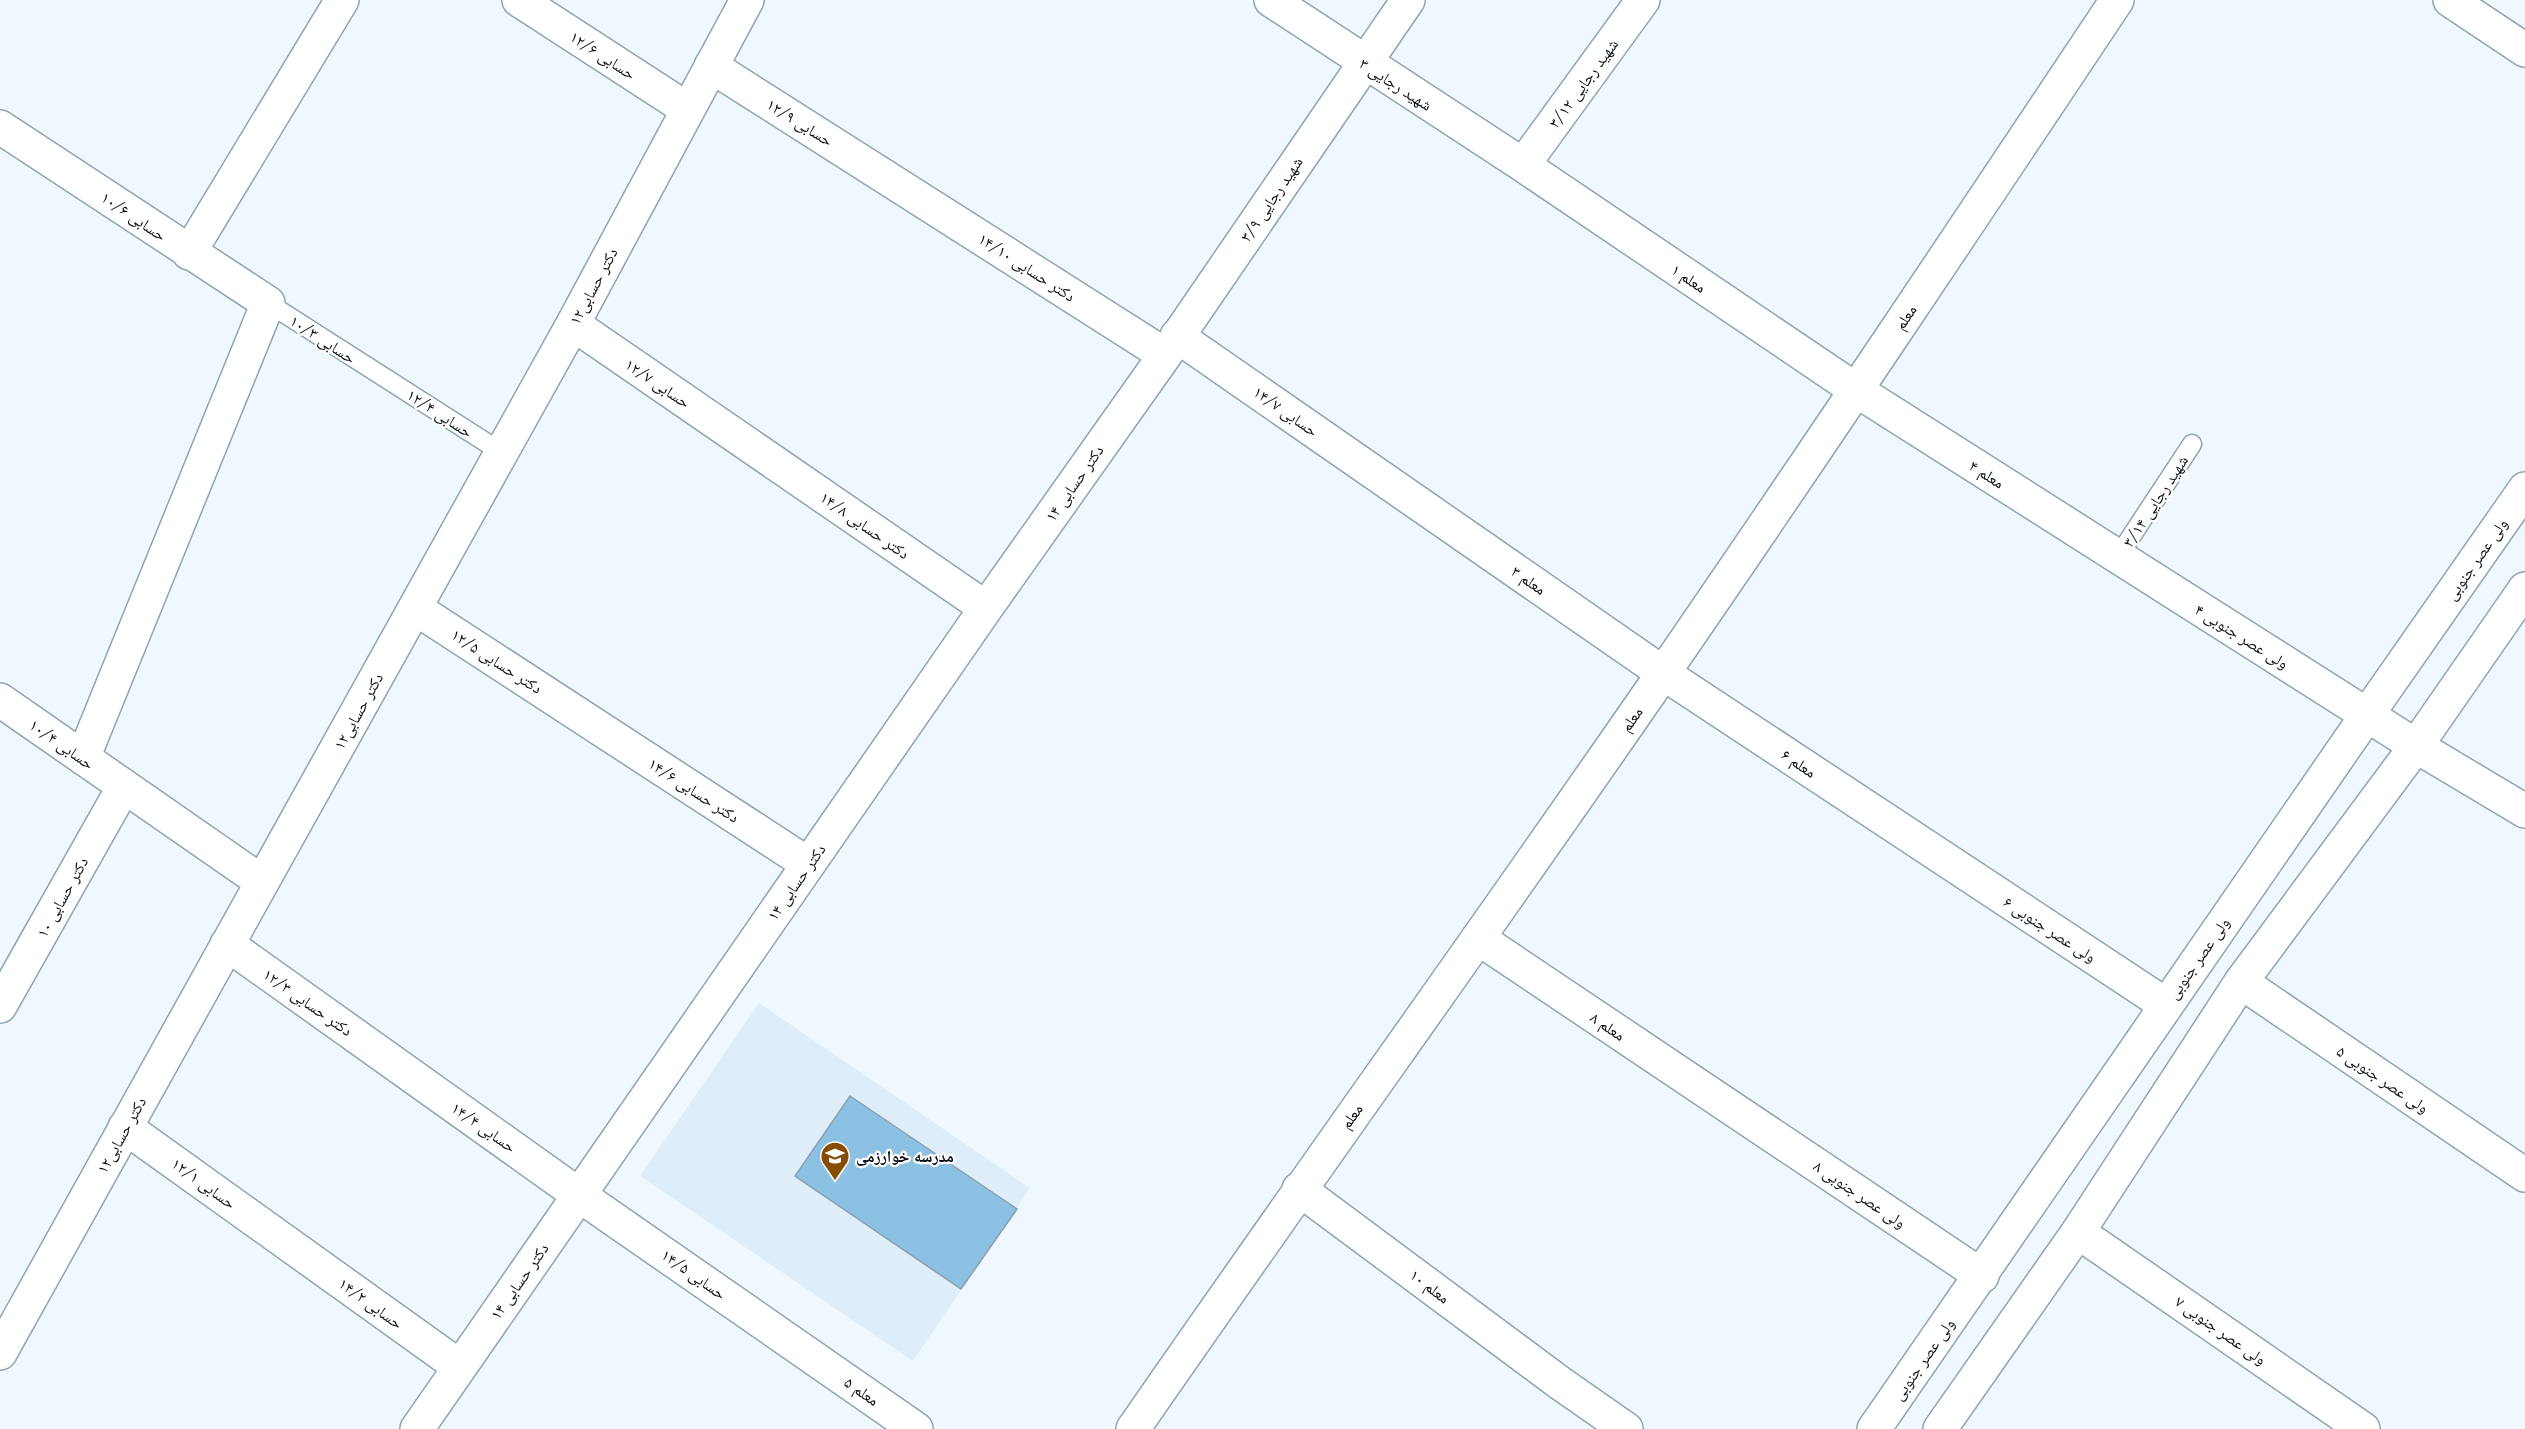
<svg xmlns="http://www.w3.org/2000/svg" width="2525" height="1429" font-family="Quicksand,'Noto Naskh Arabic',sans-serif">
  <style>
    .built { fill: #ddeefa }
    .building { fill: #8dc1e3; stroke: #8ba0ae; stroke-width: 1.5 }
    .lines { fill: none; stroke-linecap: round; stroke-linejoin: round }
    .service-casing { stroke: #8fa4b2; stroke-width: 21 }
    .minor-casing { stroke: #8fa4b2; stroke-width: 36 }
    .tertiary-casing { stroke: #8fa4b2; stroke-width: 36 }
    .service { stroke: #fff; stroke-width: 18 }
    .minor { stroke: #fff; stroke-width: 33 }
    .tertiary { stroke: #fff; stroke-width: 33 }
    .labels { text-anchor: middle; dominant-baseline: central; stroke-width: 4.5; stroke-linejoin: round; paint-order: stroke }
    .street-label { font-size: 16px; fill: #0a1116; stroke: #fff }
    .poi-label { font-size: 16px; font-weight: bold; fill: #0a1116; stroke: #fff; text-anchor: start }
  </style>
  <rect width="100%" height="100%" fill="#eff8fe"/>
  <!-- built -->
  <path class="built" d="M759 1003 1030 1188 913 1361 640 1176Z"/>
  <!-- building -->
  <path class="building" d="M850 1096 1017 1209 961 1289 795 1176Z"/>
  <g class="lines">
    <!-- service casing -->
    <g class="service-casing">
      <path id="service" d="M268 303 501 452
        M2117 558 2192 444"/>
    </g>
    <!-- minor casing -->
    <g class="minor-casing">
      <path id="minor" d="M519 0 687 109
        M1271 0 1523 165 1856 390 2416 746 2525 811
        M2450 0 2525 50
        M711 66 1165 355
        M0 127 268 303 83 758
        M1523 165 1643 0
        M189 253 342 0
        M573 324 986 608
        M1177 336 1663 673 2166 1005
        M415 608 808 864
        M0 700 262 882
        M1478 938 1982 1276
        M227 944 579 1195 916 1429
        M2241 982 2525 1175
        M0 1006 123 788
        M125 1127 460 1367
        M1299 1189 1560 1383 1626 1429
        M2078 1232 2363 1429
        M0 1353 573 324 747 0
        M417 1429 986 608 1165 355 1408 0
        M1133 1429C1308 1176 1489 926 1664 672 1817 450 1967 225 2117 0"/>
    </g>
    <!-- tertiary casing -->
    <g class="tertiary-casing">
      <path id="tertiary" d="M1874 1429 2367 715 2525 489
        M1940 1429 2078 1232 2241 982 2416 746 2525 589"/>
    </g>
    <!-- service -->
    <use href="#service" class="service"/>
    <!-- minor -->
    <use href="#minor" class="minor"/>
    <!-- tertiary -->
    <use href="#tertiary" class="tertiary"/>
  </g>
  <!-- icons -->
  <defs>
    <g id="school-pin" transform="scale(1.5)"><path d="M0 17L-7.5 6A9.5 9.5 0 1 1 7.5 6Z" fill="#874d03" stroke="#fff"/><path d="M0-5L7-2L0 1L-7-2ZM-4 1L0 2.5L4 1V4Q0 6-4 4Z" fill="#fff"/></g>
  </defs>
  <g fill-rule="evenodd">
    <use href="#school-pin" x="835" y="1156"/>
  </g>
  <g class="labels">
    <!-- street labels -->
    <g class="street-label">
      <text transform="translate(603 55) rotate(33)">حسابی ۱۲/۶</text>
      <text transform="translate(1583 83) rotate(-54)">شهید رجایی ۳/۱۲</text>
      <text transform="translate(1396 84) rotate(33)">شهید رجایی ۳</text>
      <text transform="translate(800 122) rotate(32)">حسابی ۱۲/۹</text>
      <text transform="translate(1271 199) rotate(-56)">شهید رجایی ۳/۹</text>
      <text transform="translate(134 216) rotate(34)">حسابی ۱۰/۶</text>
      <text transform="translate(1027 267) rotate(33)">دکتر حسابی ۱۴/۱۰</text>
      <text transform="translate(1689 278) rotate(34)">معلم ۱</text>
      <text transform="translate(593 286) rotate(-62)">دکتر حسابی۱۲</text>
      <text transform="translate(1905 317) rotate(-56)">معلم</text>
      <text transform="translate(323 339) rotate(33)">حسابی ۱۰/۳</text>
      <text transform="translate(658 383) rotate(34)">حسابی ۱۲/۷</text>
      <text transform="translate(1286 411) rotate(35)">حسابی ۱۴/۷</text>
      <text transform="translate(440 413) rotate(33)">حسابی ۱۲/۴</text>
      <text transform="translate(1987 474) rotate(33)">معلم ۴</text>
      <text transform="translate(1074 483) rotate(-55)">دکتر حسابی ۱۴</text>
      <text transform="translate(2155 501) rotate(-57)">شهید رجایی ۳/۱۴</text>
      <text transform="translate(865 525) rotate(35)">دکتر حسابی ۱۴/۸</text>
      <text transform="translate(2476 559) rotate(-55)">ولی عصر جنوبی</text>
      <text transform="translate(1529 580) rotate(35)">معلم ۳</text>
      <text transform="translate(2242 636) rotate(32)">ولی عصر جنوبی ۴</text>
      <text transform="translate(497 661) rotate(33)">دکتر حسابی ۱۲/۵</text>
      <text transform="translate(358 711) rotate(-61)">دکتر حسابی۱۲</text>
      <text transform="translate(1631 719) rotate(-55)">معلم</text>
      <text transform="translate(62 744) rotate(35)">حسابی ۱۰/۴</text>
      <text transform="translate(1799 763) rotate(34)">معلم ۶</text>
      <text transform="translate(694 790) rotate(33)">دکتر حسابی ۱۴/۶</text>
      <text transform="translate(796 882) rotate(-55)">دکتر حسابی ۱۴</text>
      <text transform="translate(62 897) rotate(-61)">دکتر حسابی ۱۰</text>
      <text transform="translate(2050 929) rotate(33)">ولی عصر جنوبی ۶</text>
      <text transform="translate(2198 958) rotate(-55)">ولی عصر جنوبی</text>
      <text transform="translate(308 1002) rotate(35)">دکتر حسابی ۱۲/۳</text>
      <text transform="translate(1608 1026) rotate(34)">معلم ۸</text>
      <text transform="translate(2383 1079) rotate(34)">ولی عصر جنوبی ۵</text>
      <text transform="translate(1351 1116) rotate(-54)">معلم</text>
      <text transform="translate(484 1127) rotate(35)">حسابی ۱۴/۴</text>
      <text transform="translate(121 1135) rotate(-61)">دکتر حسابی۱۲</text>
      <text transform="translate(204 1183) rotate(36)">حسابی ۱۲/۱</text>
      <text transform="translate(1860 1194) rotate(34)">ولی عصر جنوبی ۸</text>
      <text transform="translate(694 1274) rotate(35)">حسابی ۱۴/۵</text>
      <text transform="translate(519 1281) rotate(-55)">دکتر حسابی ۱۴</text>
      <text transform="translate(1430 1286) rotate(37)">معلم ۱۰</text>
      <text transform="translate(371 1303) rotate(36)">حسابی ۱۴/۲</text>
      <text transform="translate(2221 1330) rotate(35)">ولی عصر جنوبی ۷</text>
      <text transform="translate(1923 1359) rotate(-55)">ولی عصر جنوبی</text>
      <text transform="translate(862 1391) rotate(35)">معلم ۵</text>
    </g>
    <!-- poi labels -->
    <g class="poi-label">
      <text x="856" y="1156">مدرسه خوارزمی</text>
    </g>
  </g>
</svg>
